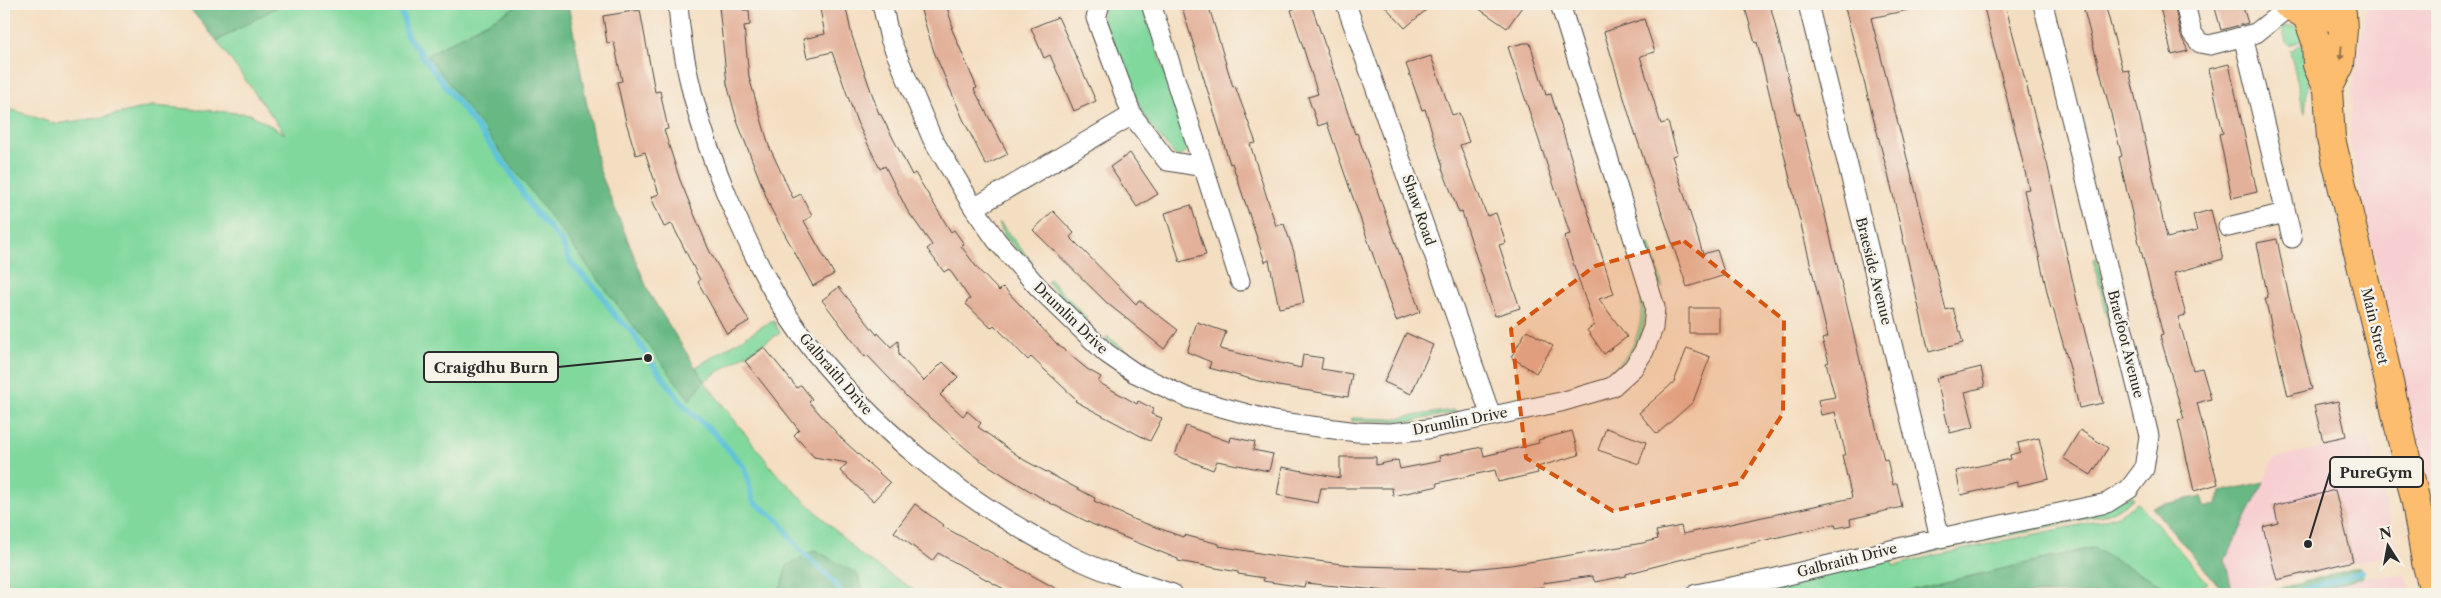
<svg xmlns="http://www.w3.org/2000/svg" width="2441" height="598" font-family="'Libre Caslon Text',serif">
  <style>
    .built { fill: #f7cfd2 }
    .green { fill: #80d89d; stroke: #568264 }
    .forest { fill: #68b884; stroke: #4a7258 }
    .lines { fill: none; stroke-linecap: round; stroke-linejoin: round }
    .stream { stroke: #5dc2da; stroke-width: 5.5 }
    .building { fill: #e3b19a }
    .minor-casing { stroke: #494642; stroke-width: 21 }
    .primary-casing { stroke: #494642; stroke-width: 30 }
    .minor { stroke: #fff; stroke-width: 19 }
    .primary { stroke: #fcbd6e; stroke-width: 28 }
    .oneway { fill: #94744c }
    .marked { fill: #d5540f; fill-opacity: 0.2; stroke: #d5540f; stroke-width: 4; stroke-dasharray: 10 6; stroke-linejoin: round }
    .labels { text-anchor: middle; dominant-baseline: central; stroke-width: 5; stroke-linejoin: round; paint-order: stroke }
    .street-label { font-size: 14px; fill: #2b2b2b; stroke: #f7f3e8 }
    .leader { fill: none; stroke: #2b2b2b; stroke-width: 2 }
    .callout-dot { fill: #2b2b2b; stroke: #f7f3e8; stroke-width: 2 }
    .callout { fill: #f7f3e8; stroke: #2b2b2b; stroke-width: 2 }
    .callout-label { font-size: 15px; text-anchor: middle; font-weight: bold; fill: #2b2b2b }
  </style>
  <rect width="100%" height="100%" fill="#f7f3e8"/>
  <filter id="ink" filterUnits="userSpaceOnUse"><feTurbulence type="fractalNoise" baseFrequency=".02" numOctaves="2"/><feDisplacementMap in="SourceGraphic" scale="10" xChannelSelector="R" yChannelSelector="G"/><feConvolveMatrix kernelMatrix="1 2 1 2 8 2 1 2 1" color-interpolation-filters="sRGB"/></filter>
  <filter id="wash" filterUnits="userSpaceOnUse"><feTurbulence type="fractalNoise" baseFrequency=".0096" numOctaves="4" result="noise"/><feDisplacementMap in="SourceGraphic" scale="20" xChannelSelector="R" yChannelSelector="G"/><feGaussianBlur stdDeviation="1.12" result="paint"/><feColorMatrix in="noise" values="0 0 0 0 0 0 0 0 0 0 0 0 0 0 0 0 0 1.4 0 .05"/><feComposite in="paint" operator="in"/></filter>
  <g filter="url(#wash)">
    <rect width="100%" height="100%" fill="#f4dec1"/>
    <!-- built -->
    <path class="built" d="M2367 4H2437V501L2412 428 2350 141 2353 85Z
      M2367 436 2370 441 2398 552 2233 593 2225 560 2274 459Z
      M2405 575 2411 594H2310L2363 577Z"/>
    <!-- green -->
    <path class="green" d="M282 4H521L428 55 704 381 696 367 773 320 780 333 704 381 775 472 863 557 920 594H864L857 574 787 566 779 594H4V107L55 124 104 117 152 106 250 114 285 134 217 41Z
      M1105 4H1142L1189 147 1181 156 1175 155 1152 128 1142 112 1102 19Z
      M2296 26 2307 39 2289 45 2286 42 2282 27Z
      M2300 45H2307L2310 59 2305 113 2290 51Z
      M999 222 1032 262 1030 264 1004 235Z
      M1649 244 1663 287 1660 288 1645 245Z
      M2097 258 2113 327 2110 328 2093 259Z
      M1049 279 1087 318 1084 320 1047 282Z
      M1641 301H1645C1650 342 1622 375 1585 386L1584 383C1622 374 1644 340 1641 301Z
      M1107 336 1146 365 1145 367 1106 339Z
      M1453 410 1457 412 1412 421H1352V418L1391 419Z
      M2132 496 2134 498 2114 511 2103 515 1891 561 1894 566 1932 556 2103 520 2118 515 2138 503 2208 583 2189 594H2178L2092 548 1894 594H1734Z"/>
    <!-- forest -->
    <path class="forest" d="M186 4H282L217 41Z
      M521 4H568L599 169 649 293 704 381 690 400 427 55Z
      M2264 482 2225 560 2233 593 2226 594 2152 507 2201 496 2205 508 2217 504 2220 492Z
      M2093 548 2178 594H1895Z
      M815 550 857 574 864 594H779L787 566Z
      M2360 567 2363 577 2310 594H2259Z"/>
    <g class="lines">
      <!-- stream -->
      <path class="stream" d="M398 4 404 19 406 34 510 171 531 207 562 242 571 263 600 293 615 316 632 331 648 358 686 408 713 432 745 468 753 501 779 521 800 550 834 582 842 594
        M2291 594 2362 572"/>
    </g>
    <g id="blocks">
      <!-- building -->
      <path class="building" d="M742 4 743 10H749L750 25 744 26 749 77 769 146 793 198 801 194 812 216 804 221 834 274 813 286 771 209 737 121 727 84 719 6Z
        M819 4H845L852 36 879 114 880 113 912 175 915 173 951 232 954 230 964 244 961 246 978 269 999 291 1003 287 1057 344 1087 369 1101 377 1098 382 1137 404 1138 401 1154 409 1151 414 1162 418 1150 441 1075 401 1076 399 1031 357 1028 360 994 325 991 328 965 303 970 299 949 269 944 272 927 249 932 245 907 210 885 166 880 169 857 122 832 52 807 58 803 39 825 34Z
        M919 4H946L953 27H951L977 88 974 89 1008 154 986 165 963 119 934 52Z
        M1181 4H1208L1233 87 1235 86 1256 143 1250 144 1276 226 1284 224 1294 252 1304 303 1279 308 1269 260 1265 262 1232 163 1230 164Z
        M1309 4H1311L1355 134 1357 133 1420 312 1396 321 1327 123 1318 126 1308 97 1318 94 1291 10Z
        M1383 4H1433L1405 28Z
        M1472 4H1524L1507 28Z
        M1744 4H1770L1797 114 1799 113 1825 215 1884 460 1887 459 1893 485 1897 483 1902 507 1850 519 1851 525 1836 528 1835 524 1679 560 1626 574V576L1595 582 1592 576 1543 583 1544 587 1481 594V591L1419 594 1305 583 1304 587 1263 581 1264 578 1238 574V572L1178 561V559L1094 525 1050 503 1005 476 977 458 908 398 867 355 865 357 822 300 839 287 877 335 878 333 891 347 898 341 899 355 924 381 943 362 958 377 940 395 963 416 967 411 981 423 978 427 1024 460 1095 498 1094 501 1133 519 1183 537 1184 535 1219 544V546L1276 556 1359 566 1470 569 1511 565 1643 543 1658 539 1656 531 1681 526 1683 534 1852 498 1842 455H1846L1835 412 1821 415 1818 400 1835 397 1826 363 1829 362 1822 339 1828 337 1757 42 1755 43Z
        M1844 4H1908V10L1871 18 1946 310 1953 308 1963 343 1929 352 1891 186Z
        M1983 4H2005L2048 167 2077 301 2103 403 2079 408 2071 372 2053 308 2051 309 2024 190 2029 189 2019 146Z
        M2105 4 2123 71 2129 70 2167 238 2197 231 2193 215 2211 210 2223 259 2174 273 2186 315 2178 317 2193 370 2202 368 2211 399 2197 403 2218 484 2194 491 2178 420 2184 419 2160 336 2163 335 2136 231 2119 157 2122 156 2084 10Z
        M2159 4H2174L2181 36 2188 51 2172 55Z
        M2214 4H2242L2248 23 2221 30Z
        M640 10 655 92 660 91 668 129 664 130 680 180 709 250 749 321 727 334 698 282 700 280 672 224 664 227 651 197 659 194 645 152 636 155 626 122 617 82 622 81 614 42 607 43 603 16Z
        M1058 17 1096 101 1074 111 1050 55 1044 58 1031 28Z
        M1644 19 1655 52 1640 56 1661 124 1668 122 1677 154 1672 156 1703 254 1717 250 1725 275 1687 287 1631 121 1604 32Z
        M1524 43H1530L1546 95 1551 94 1614 294 1599 299 1627 337 1604 354 1587 330 1594 325 1564 236 1570 234 1508 47Z
        M1431 56 1452 115 1459 113 1469 142 1460 145 1487 216 1496 213 1506 243 1499 245 1520 308 1495 316 1462 212 1459 213 1442 168 1443 167 1425 109 1422 110 1406 64Z
        M2229 64 2257 192 2232 198 2219 134 2223 133 2209 69Z
        M1130 153 1158 194 1137 207 1110 167Z
        M1191 205 1206 255 1180 262 1165 213Z
        M1053 211 1074 233 1070 237 1136 304 1139 300 1178 330 1164 349 1107 303 1033 230Z
        M2277 239 2288 293 2312 389 2288 396 2265 298H2268L2257 243Z
        M1689 308H1719V333H1689Z
        M1197 322 1226 332 1220 349 1301 368 1303 355 1323 358 1321 369 1352 374 1348 397 1278 386 1209 368 1211 362 1187 352Z
        M1527 330 1553 346 1536 373 1511 357Z
        M1406 333 1433 345 1411 394 1384 382Z
        M764 347 797 388 801 385 812 399 809 402 844 441 890 483 873 501 840 471 847 463 814 457 794 435 799 430 745 361Z
        M1687 348 1710 357 1693 402 1657 434 1639 413 1674 382Z
        M1981 367 1985 387 1965 392 1974 427 1950 433 1936 378Z
        M2338 401 2346 436 2323 441 2314 406Z
        M1186 426 1230 442 1231 437 1255 442 1253 450 1273 454 1269 471 1217 461 1213 470 1175 455Z
        M1606 428 1646 442 1639 464 1598 450Z
        M2080 430 2108 448 2091 475 2063 458Z
        M1572 431 1579 455 1537 467 1538 473 1498 482 1495 470 1437 483 1438 486 1393 496 1392 488H1321L1318 503 1277 495 1282 467 1340 478V457H1376V465L1398 460 1400 469 1440 461 1439 456 1482 447 1484 456 1539 443 1538 440Z
        M2039 438 2049 479 2017 486V482L1961 495 1956 471 2011 459 2010 455 2020 452 2018 443Z
        M2335 490 2353 561 2277 580 2263 527 2278 523 2274 506Z
        M915 504 943 525 942 526 1066 594H1013L938 553 932 561 894 532Z"/>
    </g>
  </g>
  <g filter="url(#ink)">
    <use href="#blocks" fill-opacity="0" stroke="#494642" stroke-width="1"/>
    <g class="lines">
      <!-- minor casing -->
      <g class="minor-casing">
        <path id="minor" d="M678 4C682 71 702 136 728 198 748 243 770 292 799 332 872 429 961 500 1069 555 1102 572 1138 583 1173 594
          M882 4 890 39 932 138 974 208 997 241 1039 288 1106 353 1135 373 1188 398 1273 421 1357 432 1390 433 1428 429 1561 402 1612 387 1633 368 1644 351 1653 328 1655 307 1560 4
          M1100 4 1096 18 1132 115 1167 161 1203 167
          M1151 4 1240 281
          M1346 4 1491 416
          M1808 4 1940 538
          M2185 4 2192 33 2200 43 2210 45 2256 33 2290 6
          M2243 36 2292 238
          M974 208 1132 115
          M2228 227 2285 213
          M1696 594 1776 578 1940 538 2107 503 2129 489 2144 469 2149 436 2043 4"/>
      </g>
      <!-- primary casing -->
      <g class="primary-casing">
        <path id="primary" d="M2287 4 2307 16 2325 17
          M2307 16 2316 41 2317 65 2328 89 2331 139 2386 369 2416 503 2426 562 2435 594
          M2328 89 2340 65 2343 29 2342 13"/>
      </g>
      <!-- minor -->
      <use href="#minor" class="minor"/>
      <!-- primary -->
      <use href="#primary" class="primary"/>
    </g>
    <!-- one-way arrows -->
    <defs><path id="oneway-solid" d="M-6-.8H1V-3.2L6.5 0L1 3.2V.8H-6Z" transform="scale(1.25)"/></defs>
    <use class="oneway" href="#oneway-solid" transform="translate(2341 53) rotate(95)"/>
  </g>
  <!-- marked area -->
  <path class="marked" d="M1684 241 1784 320 1783 413 1739 483 1613 511 1526 458 1511 329 1595 266Z"/>
  <g class="labels">
    <!-- street labels -->
    <g class="street-label">
      <text transform="translate(1419 210) rotate(71)">Shaw Road</text>
      <text transform="translate(1874 271) rotate(76)">Braeside Avenue</text>
      <text transform="translate(1071 318) rotate(44)">Drumlin Drive</text>
      <text transform="translate(2375 326) rotate(77)">Main Street</text>
      <text transform="translate(2126 344) rotate(76)">Braefoot Avenue</text>
      <text transform="translate(836 374) rotate(49)">Galbraith Drive</text>
      <text transform="translate(1460 421) rotate(-11)">Drumlin Drive</text>
      <text transform="translate(1847 560) rotate(-14)">Galbraith Drive</text>
    </g>
  </g>
  <!-- callouts -->
  <path class="leader" d="M648 358L558 367M2308 544L2330 472"/>
  <g class="callout-dot">
    <circle cx="648" cy="358" r="5"/>
    <circle cx="2308" cy="544" r="5"/>
  </g>
  <g class="callout">
    <rect x="424" y="352" width="134" height="30" rx="5"/>
    <rect x="2330" y="457" width="93" height="30" rx="5"/>
  </g>
  <g class="callout-label">
    <text x="491" y="373">Craigdhu Burn</text>
    <text x="2376" y="478">PureGym</text>
  </g>
  <!-- margin -->
  <rect width="2441" height="598" fill="none" stroke="#f7f3e8" stroke-width="20"/>
  <!-- north arrow -->
  <g transform="translate(2388 546) rotate(349)" stroke="#f7f3e8" stroke-width="4" paint-order="stroke">
  <path d="M0-4L9 19L0 12L-9 19Z" fill="#2b2b2b"/>
  <text y="-8" font-size="14" font-weight="bold" text-anchor="middle" fill="#2b2b2b">N</text>
  </g>
</svg>
